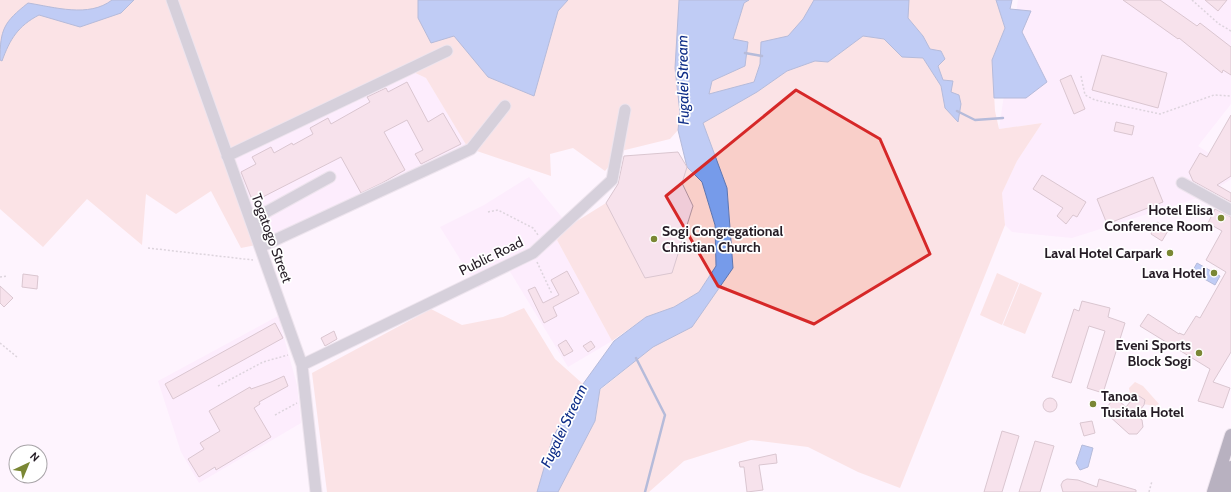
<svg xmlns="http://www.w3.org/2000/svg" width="1231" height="492" font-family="Cabin,sans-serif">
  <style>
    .built { fill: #fde4fd }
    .green { fill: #f9cfc9 }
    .water { fill: #769bea; stroke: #5e75af }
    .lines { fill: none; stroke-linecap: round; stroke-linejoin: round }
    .stream { stroke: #5e75af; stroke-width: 2.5 }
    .building { fill: #f0ccd8; stroke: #af8e99 }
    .minor-casing { stroke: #dbd1db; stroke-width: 13 }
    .major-casing { stroke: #dbd1db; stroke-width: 14 }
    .path { stroke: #b6adb6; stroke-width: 1.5; stroke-dasharray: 2 2; stroke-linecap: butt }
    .minor { stroke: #a7a4b2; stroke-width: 11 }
    .major { stroke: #656077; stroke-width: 12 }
    .marked { fill: none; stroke: #d62828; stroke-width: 3; stroke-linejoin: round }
    .poi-dot { fill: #7a8734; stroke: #fff; stroke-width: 1.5 }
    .labels { text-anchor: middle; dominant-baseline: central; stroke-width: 3.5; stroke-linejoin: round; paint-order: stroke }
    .poi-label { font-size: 14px; font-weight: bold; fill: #251c25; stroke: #fff; text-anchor: end }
    .street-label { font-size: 14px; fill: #251c25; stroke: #fff }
    .water-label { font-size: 15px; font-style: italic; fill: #0f2e88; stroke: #fff }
  </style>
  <rect width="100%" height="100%" fill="#fef4fe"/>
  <!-- built -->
  <path class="built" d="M1018 0H1231V104L1198 146 1231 167V179L1207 195 1072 238 1012 232 1005 225 1002 193 1017 161 1042 123 999 129Z
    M411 71 426 78 468 148 261 244 229 157Z
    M529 177 569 226 557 240 612 341 568 367 509 270 478 288 440 227 484 205Z
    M278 316 297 385 301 423 199 483 181 452 158 381Z"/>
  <!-- green -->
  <path class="green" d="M0 0H418V18L454 36 534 96 558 11 568 0H679L675 68 680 113 678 130 670 139 621 151 605 171 573 148 550 154 551 176 468 148 426 78 411 71 229 157 261 244 241 248 211 191 176 214 146 194 142 245 87 199 43 247 0 209Z
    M749 0H814L803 19 788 37 761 42 760 64 754 82 709 94 712 81 745 66 733 39 744 3Z
    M909 0H996L1005 28 992 60 995 111 999 129 1042 123 1017 161 1002 193 1005 225 900 488 858 472 808 447 751 440 684 461 649 492H558L595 421 600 390 653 347 733 268 727 188 703 123 757 92 787 71 815 61 828 62 863 36 884 39 902 57 923 58 941 86 945 108 951 92 943 80 938 66 945 59 941 51 930 49 923 36 907 17Z
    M687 167 702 182 715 225 716 266 699 292 674 307 646 317 612 341 557 240 569 226 606 203 672 273 693 206 682 183Z
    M997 273 1019 283 1002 325 980 315Z
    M1020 283 1042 293 1025 334 1003 325Z
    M524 308 555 359 583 384 553 437 537 492H327L312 373 431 309 462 325 503 317Z
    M1135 382 1143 386 1159 404 1155 406 1143 404 1130 394 1129 388Z"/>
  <!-- water -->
  <path class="water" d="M112 0H134L121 13 80 27 39 15C18 26 10 39 2 61L0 60C0 29 4 22 28 3 54 7 89 18 112 0Z
    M418 0H568L558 11 534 96 488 77 454 36 431 43 418 18Z
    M679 0H749L744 3 733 39 748 42 745 66 712 81 709 94 754 82 760 64 761 42 788 36 803 19 814 0H909L908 18 923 36 930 49 941 51 945 59 938 66 943 80 953 81 951 92 959 95 961 104 958 122 945 108 941 86 923 58 902 57 884 39 863 36 828 62 815 61 787 71 757 92 703 123 727 188 733 268 692 327 653 347 600 389 595 421 558 492H537L553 437 583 384 614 341 646 317 674 307 699 292 716 266 715 225 702 182 687 167 678 130 680 113 675 68Z
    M996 0H1012L1010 9 1031 11 1022 32 1047 82 1026 98H994L992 60 1005 28Z
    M1197 263 1220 276 1215 285 1192 272Z
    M1082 445 1093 448 1088 467 1080 470 1076 463Z"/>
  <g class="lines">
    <!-- stream -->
    <path class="stream" d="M745 53 762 56
      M957 111 975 120 1003 118
      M636 358 665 415 645 492"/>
  </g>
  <!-- building -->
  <path class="building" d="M1123 0H1160L1197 26 1200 23 1231 47V75L1223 70 1222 73 1179 38 1178 39Z
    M1205 0H1227L1218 11Z
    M1102 55 1167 73 1158 108 1092 90Z
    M1071 75 1085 109 1074 114 1060 80Z
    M407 82 428 122 443 113 461 144 421 164 415 154 423 150 407 120 384 132 405 170 382 183 361 193 341 157 253 202 241 172 256 164 252 157 271 147 274 153 292 143 293 145 313 134 310 128 328 118 331 124 370 102 367 97 386 88 388 92Z
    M1231 115V176L1217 185 1231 193V202L1193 181 1189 172 1200 153 1207 157Z
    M1116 122 1134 126 1132 135 1114 131Z
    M678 152 687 167 682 183 693 206 672 273 645 278 606 203 618 184 624 156Z
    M1042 175 1086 202 1077 217 1073 215 1066 224 1057 216 1063 208 1033 189Z
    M1153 177 1163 202 1107 224 1097 199Z
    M1215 209 1231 217V352L1213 382 1230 388 1223 408 1198 401 1210 369 1140 326 1148 314 1179 334V333L1184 335 1196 316 1200 318 1226 272 1206 260 1222 231 1208 223Z
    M1157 222 1169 229 1162 241 1151 234Z
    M567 271 579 293 553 307 557 316 544 323 528 290 535 287 543 303 559 295 551 280Z
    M23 274 38 276 37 289 22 287Z
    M0 286 13 298 4 307 0 303Z
    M1082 301 1110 308 1108 317 1125 323 1103 393 1087 388 1105 331 1089 326 1071 383 1052 377 1074 309 1079 311Z
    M275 323 283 338 173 399 165 384Z
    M334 331 337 339 325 346 321 338Z
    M566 340 573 351 564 356 558 345Z
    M591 341 595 347 588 352 583 346Z
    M284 376 288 386 259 402 260 404 254 408 271 437 216 470 215 467 199 477 188 459 204 449 200 443 220 431 209 411 250 387 251 389 271 382Z
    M1135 396H1139L1145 400 1144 405 1136 415 1142 420 1143 427 1137 434H1129L1108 415 1106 408 1112 401H1119L1126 407Z
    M1043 405a7 7 0 1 1 14 0a7 7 0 1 1-14 0Z
    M1092 421 1095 433 1084 436 1080 423Z
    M1002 431 1019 436 1002 492H984Z
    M1035 441 1054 446 1040 492H1019Z
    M776 454 777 463 759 465 763 490 747 492 744 467H740L739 462Z
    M1067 479 1078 480 1097 487 1099 479 1136 490V492H1063L1061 485 1063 481Z"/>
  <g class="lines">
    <!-- minor casing -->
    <g class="minor-casing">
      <path id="minor" d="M172 0 302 365 316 492
        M227 156 447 51
        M1182 183 1231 210
        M267 244 259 216 330 177
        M260 247 471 149 505 106
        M302 365 533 253 612 180 625 110"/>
    </g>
    <!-- major casing -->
    <g class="major-casing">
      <path id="major" d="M1213 492 1231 435
        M1225 492 1231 467"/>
    </g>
    <!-- path -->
    <path class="path" d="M1192 0 1219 24 1231 31
      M1081 76 1085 95 1095 100 1160 114 1214 95 1231 96
      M488 212 498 210 533 228 538 235
      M148 248 253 260
      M537 262 552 294
      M0 277 7 276
      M0 343 17 357
      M218 386 263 362 288 355
      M275 415 297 403
      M1149 492 1152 481"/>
    <!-- minor -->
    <use href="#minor" class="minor"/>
    <!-- major -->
    <use href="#major" class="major"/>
  </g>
  <!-- marked area -->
  <path d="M0 0H1231V492H0ZM796 90 880 139 930 254 814 324 718 286 666 196Z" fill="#fef4fe" fill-opacity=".55" fill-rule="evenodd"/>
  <path class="marked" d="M796 90 880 139 930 254 814 324 718 286 666 196Z"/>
  <!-- markers -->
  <g class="poi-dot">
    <circle cx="1221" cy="218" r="4"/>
    <circle cx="654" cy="239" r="4"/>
    <circle cx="1170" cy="253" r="4"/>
    <circle cx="1214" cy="273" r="4"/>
    <circle cx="1199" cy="353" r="4"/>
    <circle cx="1093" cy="404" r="4"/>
  </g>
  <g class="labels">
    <!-- poi labels -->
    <g class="poi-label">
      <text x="1213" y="210">Hotel Elisa<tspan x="1213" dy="16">Conference Room</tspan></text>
      <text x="662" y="231" text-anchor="start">Sogi Congregational<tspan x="662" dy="16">Christian Church</tspan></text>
      <text x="1162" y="253">Laval Hotel Carpark</text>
      <text x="1206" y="273">Lava Hotel</text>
      <text x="1191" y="345">Eveni Sports<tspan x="1191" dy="16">Block Sogi</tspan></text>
      <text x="1101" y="396" text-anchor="start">Tanoa<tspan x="1101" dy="16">Tusitala Hotel</tspan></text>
    </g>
    <!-- street labels -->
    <g class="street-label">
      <text transform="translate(272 238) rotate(70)">Togatogo Street</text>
      <text transform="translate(491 256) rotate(-26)">Public Road</text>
    </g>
    <!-- water labels -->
    <g class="water-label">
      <text transform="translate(683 80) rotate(-91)">Fugalei Stream</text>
      <text transform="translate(564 426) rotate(-65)">Fugalei Stream</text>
    </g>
  </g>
  <!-- north arrow -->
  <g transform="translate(28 464) rotate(44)"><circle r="19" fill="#ffffff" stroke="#a8a4a8"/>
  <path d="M0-3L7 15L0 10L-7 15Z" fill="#7a8734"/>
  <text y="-6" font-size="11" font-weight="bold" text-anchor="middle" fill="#251c25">N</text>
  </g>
</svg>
